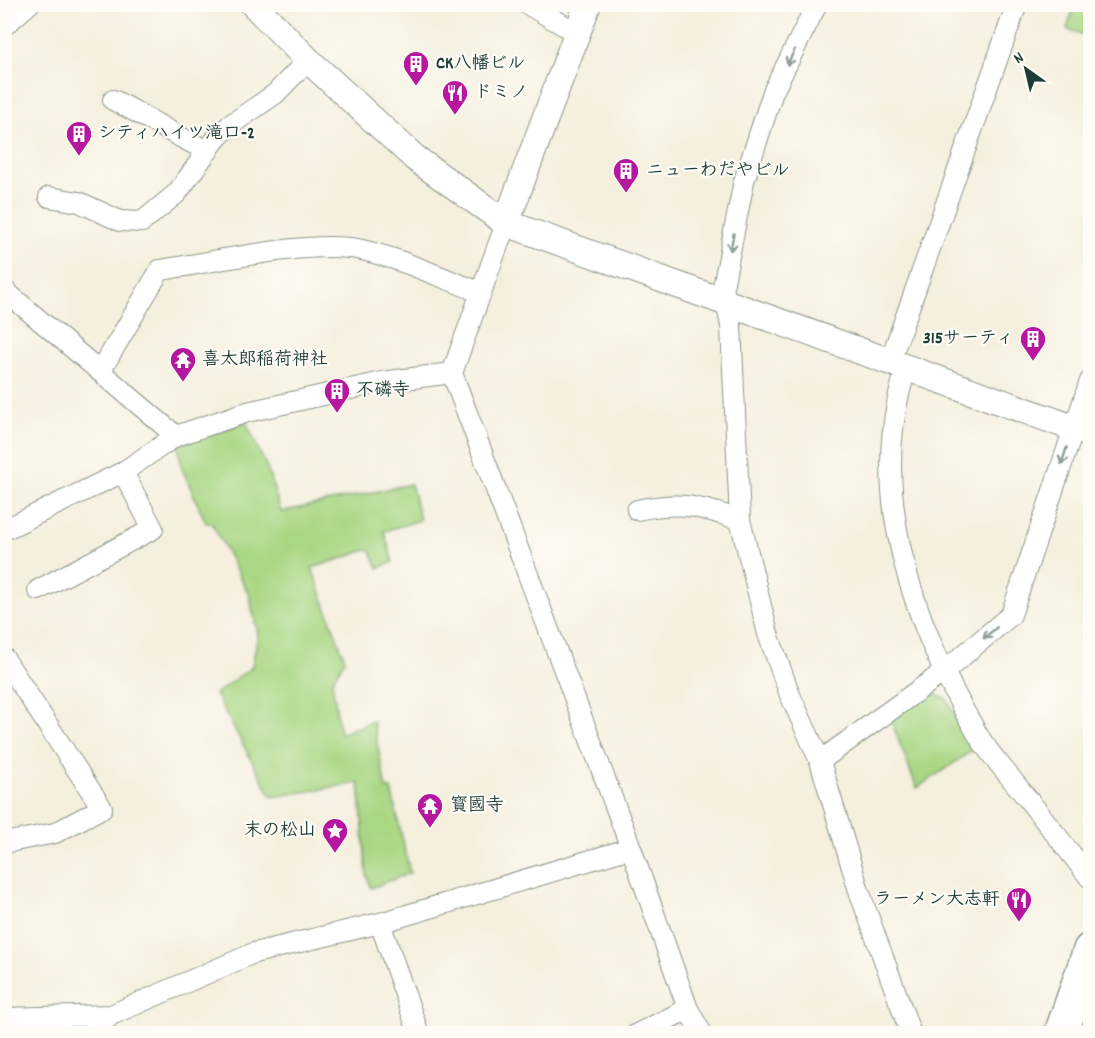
<svg xmlns="http://www.w3.org/2000/svg" width="1095" height="1038" font-family="Dekko,'Klee One',sans-serif">
  <style>
    .green { fill: #aad784; stroke: #648a5c; stroke-width: 1.5 }
    .lines { fill: none; stroke-linecap: round; stroke-linejoin: round }
    .minor-casing { stroke: #8a9688; stroke-width: 22 }
    .tertiary-casing { stroke: #8a9688; stroke-width: 28 }
    .trunk-casing { stroke: #8a9688; stroke-width: 36 }
    .minor { stroke: #fff; stroke-width: 20 }
    .tertiary { stroke: #fff; stroke-width: 26 }
    .trunk { stroke: #fff; stroke-width: 33 }
    .oneway { stroke: #8f9e9a }
    .labels { text-anchor: middle; dominant-baseline: central; stroke-width: 4.5; stroke-linejoin: round; paint-order: stroke }
    .poi-label { font-size: 18px; font-weight: bold; fill: #1f3d34; stroke: #fdfcf7; text-anchor: start }
  </style>
  <rect width="100%" height="100%" fill="#fdfcf7"/>
  <filter id="ink" filterUnits="userSpaceOnUse"><feTurbulence type="fractalNoise" baseFrequency=".0167" numOctaves="2"/><feDisplacementMap in="SourceGraphic" scale="12" xChannelSelector="R" yChannelSelector="G"/><feConvolveMatrix kernelMatrix="1 2 1 2 8 2 1 2 1" color-interpolation-filters="sRGB"/></filter>
  <filter id="wash" filterUnits="userSpaceOnUse"><feTurbulence type="fractalNoise" baseFrequency=".008" numOctaves="4" result="noise"/><feDisplacementMap in="SourceGraphic" scale="24" xChannelSelector="R" yChannelSelector="G"/><feGaussianBlur stdDeviation="1.35" result="paint"/><feColorMatrix in="noise" values="0 0 0 0 0 0 0 0 0 0 0 0 0 0 0 0 0 1.4 0 .05"/><feComposite in="paint" operator="in"/></filter>
  <g filter="url(#wash)">
    <rect width="100%" height="100%" fill="#f5efdd"/>
    <!-- green -->
    <path class="green" d="M1074 5H1090V37L1067 29Z
      M246 422 267 468 281 512 411 484 420 520 384 531 393 562 378 568 370 549 312 568 345 660 332 681 340 734 373 721 386 789H391L410 873 371 888 367 876 359 783 272 797 215 694 252 667 258 634 249 595 212 523H206L182 468 178 445Z
      M929 693 946 698 973 750 917 788 890 718Z"/>
  </g>
  <g filter="url(#ink)">
    <g class="lines">
      <!-- minor casing -->
      <g class="minor-casing">
        <path id="minor" d="M527 4 577 33
          M817 4 773 92 744 181 723 287 731 326 740 520 768 634 790 695 820 761 859 891 911 1034
          M4 26 29 4
          M113 100C146 116 175 136 208 151
          M49 197 79 202 120 221 142 222 177 193 216 139 230 125 275 94 308 60
          M506 223 452 373 631 848 688 1009 702 1034
          M4 290 176 436
          M890 361 1017 4
          M907 367C864 491 915 628 978 735 988 752 1002 767 1014 782 1040 814 1065 846 1090 878
          M100 372 160 270C214 262 312 239 362 250 402 259 442 278 480 292
          M637 510C681 501 698 506 740 520
          M4 530 123 472 176 436 247 412 382 382 452 373
          M38 590 153 529 123 472
          M4 658 102 808 55 833 4 843
          M820 761 945 671 1011 615 1090 381
          M380 923 419 1034
          M4 1018 111 1015 254 953 380 923 631 848
          M92 1034 111 1015
          M637 1034 688 1009"/>
      </g>
      <!-- tertiary casing -->
      <g class="tertiary-casing">
        <path id="tertiary" d="M253 4 308 60 415 158 506 223 1090 434
          M506 223 588 4"/>
      </g>
      <!-- trunk casing -->
      <g class="trunk-casing">
        <path id="trunk" d="M1061 1034 1090 950"/>
      </g>
      <!-- minor -->
      <use href="#minor" class="minor"/>
      <!-- tertiary -->
      <use href="#tertiary" class="tertiary"/>
      <!-- trunk -->
      <use href="#trunk" class="trunk"/>
    </g>
    <!-- one-way arrows -->
    <defs><path id="oneway-shaft" d="M-6 0H5M1.5-3L5.5 0L1.5 3" fill="none" stroke-width="1.6" stroke-linecap="round" stroke-linejoin="round" transform="scale(1.5)"/></defs>
    <g class="oneway">
      <use href="#oneway-shaft" transform="translate(791 57) rotate(116)"/>
      <use href="#oneway-shaft" transform="translate(732 242) rotate(101)"/>
      <use href="#oneway-shaft" transform="translate(1064 456) rotate(108)"/>
      <use href="#oneway-shaft" transform="translate(990 633) rotate(140)"/>
    </g>
  </g>
  <!-- icons -->
  <defs>
    <g id="building-pin" transform="scale(1.35)"><path d="M0 17L-7.5 6A9.5 9.5 0 1 1 7.5 6Z" fill="#b5179e" stroke="#fdfcf7"/><path d="M-4-6H4V6H1V3H-1V6H-4ZM-2.5-4.3h1.7v1.8h-1.7ZM.8-4.3h1.7v1.8H.8ZM-2.5-1h1.7V.8h-1.7ZM.8-1h1.7V.8H.8Z" fill="#fff"/></g>
    <g id="restaurant-pin" transform="scale(1.35)"><path d="M0 17L-7.5 6A9.5 9.5 0 1 1 7.5 6Z" fill="#b5179e" stroke="#fdfcf7"/><path d="M-5-6h1v4h1v-4h1v4h1v-4h1v5L-1.5 .5V6h-2V.5L-5-1ZM5-6V6H3V1.5H1.5Q1.5-4 5-6Z" fill="#fff"/></g>
    <g id="temple-pin" transform="scale(1.35)"><path d="M0 17L-7.5 6A9.5 9.5 0 1 1 7.5 6Z" fill="#b5179e" stroke="#fdfcf7"/><path d="M0-6L5-2H3V0L6.5 2.5H4V6H1.5V3h-3V6H-4V2.5H-6.5L-3 0V-2H-5Z" fill="#fff"/></g>
    <g id="sight-pin" transform="scale(1.35)"><path d="M0 17L-7.5 6A9.5 9.5 0 1 1 7.5 6Z" fill="#b5179e" stroke="#fdfcf7"/><path d="M0-6L1.8-2.2L6-1.7L2.9 1.2L3.7 5.4L0 3.3L-3.7 5.4L-2.9 1.2L-6-1.7L-1.8-2.2Z" fill="#fff"/></g>
  </defs>
  <g fill-rule="evenodd">
    <use href="#building-pin" x="416" y="64"/>
    <use href="#restaurant-pin" x="455" y="93"/>
    <use href="#building-pin" x="79" y="134"/>
    <use href="#building-pin" x="626" y="171"/>
    <use href="#building-pin" x="1033" y="339"/>
    <use href="#temple-pin" x="183" y="360"/>
    <use href="#building-pin" x="337" y="391"/>
    <use href="#temple-pin" x="430" y="806"/>
    <use href="#sight-pin" x="335" y="831"/>
    <use href="#restaurant-pin" x="1019" y="900"/>
  </g>
  <g class="labels">
    <!-- poi labels -->
    <g class="poi-label">
      <text x="436" y="64">CK八幡ビル</text>
      <text x="474" y="93">ドミノ</text>
      <text x="98" y="134">シティハイツ滝口-2</text>
      <text x="646" y="171">ニューわだやビル</text>
      <text x="1014" y="339" text-anchor="end">315サーティ</text>
      <text x="202" y="360">喜太郎稲荷神社</text>
      <text x="356" y="391">不磷寺</text>
      <text x="450" y="806">寳國寺</text>
      <text x="316" y="831" text-anchor="end">末の松山</text>
      <text x="1000" y="900" text-anchor="end">ラーメン大志軒</text>
    </g>
  </g>
  <!-- margin -->
  <rect width="1095" height="1038" fill="none" stroke="#fdfcf7" stroke-width="24"/>
  <!-- north arrow -->
  <g transform="translate(1026 69) rotate(326)" stroke="#fdfcf7" stroke-width="4.5" paint-order="stroke">
  <path d="M0-4.5L10 22L0 15L-10 22Z" fill="#1f3d34"/>
  <text y="-9" font-size="16" font-weight="bold" text-anchor="middle" fill="#1f3d34">N</text>
  </g>
</svg>
